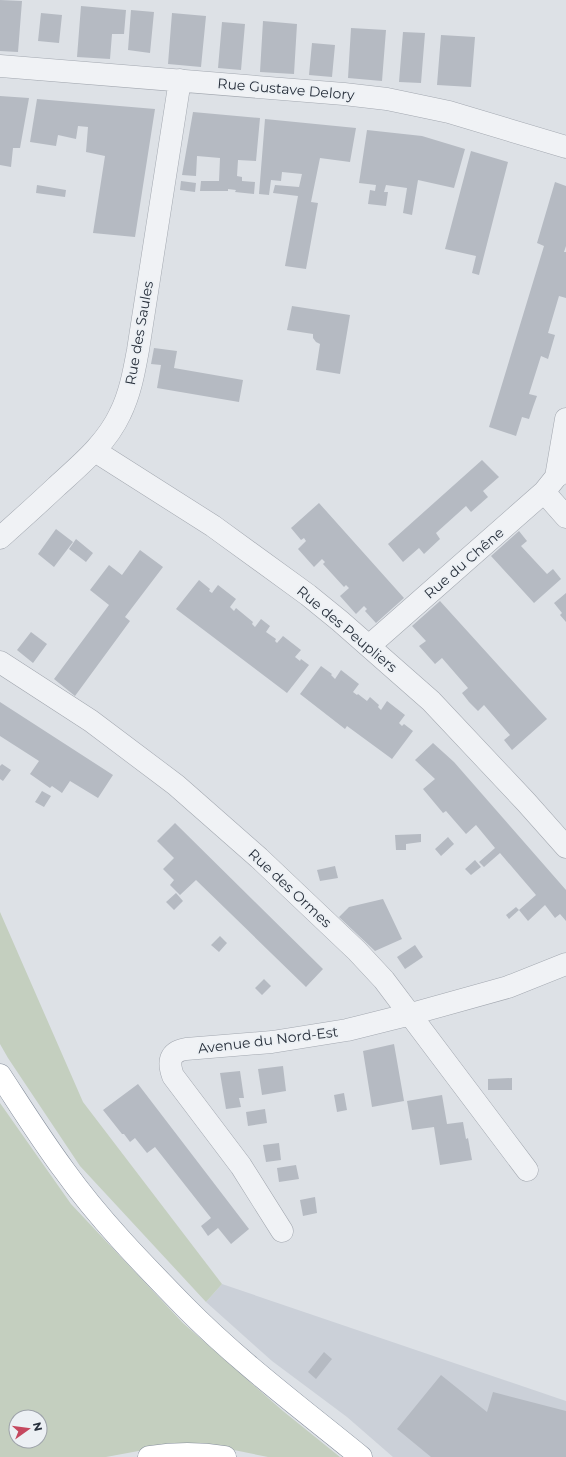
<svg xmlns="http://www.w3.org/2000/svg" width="566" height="1457" font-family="Montserrat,sans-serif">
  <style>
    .built { fill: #cbd0d8 }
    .green { fill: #c4cfbf; fill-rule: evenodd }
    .building { fill: #b5bac2 }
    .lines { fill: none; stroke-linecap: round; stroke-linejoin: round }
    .minor-casing { stroke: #a3a8b0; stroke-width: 23 }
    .highway-casing { stroke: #868f9c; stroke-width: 23 }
    .minor { stroke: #f0f2f5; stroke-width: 22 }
    .highway { stroke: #fff; stroke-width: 22 }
    .labels { text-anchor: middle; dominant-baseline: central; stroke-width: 3.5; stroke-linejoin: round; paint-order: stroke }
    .street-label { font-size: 14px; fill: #28303c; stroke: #ecf0f4 }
  </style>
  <rect width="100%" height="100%" fill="#dde1e6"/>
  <!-- built -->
  <path class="built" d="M222 1284 566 1401V1457H393L347 1417 272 1361 206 1302Z"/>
  <!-- green -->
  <path class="green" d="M0 912 83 1102 222 1284 206 1302 80 1166 8 1058 0 1044Z
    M0 1103 71 1204 183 1323 283 1411 340 1457H268L224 1448 160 1447 106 1457H0ZM16 1417H40V1441H16Z"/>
  <!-- building -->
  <path class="building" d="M0 0 22 1 18 52 0 51Z
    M81 6 126 10 124 34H112L110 59 77 57Z
    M131 10 154 12 150 53 128 50Z
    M41 13 62 15 59 43 38 41Z
    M172 13 206 16 201 67 168 64Z
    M263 21 297 24 294 74 260 72Z
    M222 22 245 24 241 70 218 68Z
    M351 28 386 30 382 81 348 78Z
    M403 32 425 33 421 83 399 82Z
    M441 35 475 37 471 87 437 85Z
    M312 43 335 45 332 77 309 75Z
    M0 96 29 98 20 148H13L11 167 0 165Z
    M37 99 155 109 135 237 93 233 105 156 86 152 88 127 78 126 76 139 58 135 56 146 30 142Z
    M193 112 260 118 256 161 238 160 237 176 242 177V181L255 182 254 194 235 192 236 190 228 189V191H200L201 181H219L220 158 197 156 196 176 182 175Z
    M265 119 356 128 350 162 320 158 311 202 318 203 306 269 285 266 298 196 273 193 275 185 299 187 302 174 282 172 281 181 271 180 269 195 259 194Z
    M367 130 422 136 465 149 454 188 418 180 412 215 403 213 407 188 386 185 384 192H388L386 206 368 204 370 190 375 191 376 185 359 183Z
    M471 151 508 162 479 275 472 273 476 256 445 249Z
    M181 181 196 183 195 192 180 190Z
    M555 182 566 186V246L564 252H566V298L559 296 548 333 555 335 548 359 541 356 529 394 537 396 533 407 529 419 522 417 516 436 489 427 544 246 537 243Z
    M37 185 66 190 65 197 36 193Z
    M292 306 350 315 340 374 316 370 320 344 316 342 313 338V334L287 330Z
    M154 348 177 351 174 368 243 380 239 402 157 388 161 365 151 364Z
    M482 460 499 477 483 491 488 497 471 512 466 506 436 533 440 539 424 554 419 548 403 562 388 544Z
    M319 503 404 598 376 623 365 611 367 609 364 606 356 614 340 596 349 588 346 585 344 587 323 564 325 562 322 559 314 567 298 549 306 541 304 538 301 540 291 528Z
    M56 529 73 542 54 567 38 554Z
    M519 531 527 541 521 546 547 574 553 569 561 579 534 603 491 556Z
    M76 539 93 553 86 562 69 549Z
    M140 550 163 567 125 617 130 621 75 696 54 679 109 605 90 590 109 565 122 575Z
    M199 580 210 589 209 591 212 593 218 585 236 599 230 607 234 611 236 608 253 622 252 624 255 627 261 619 270 626 266 632 276 639 275 641 277 643 283 636 301 650 295 657 300 661 301 659 309 665 287 693 176 609Z
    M566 593V622L560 615 562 613 554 603Z
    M440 601 547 719 512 750 504 740 510 735 484 705 478 711 469 702 462 693 468 688 442 658 435 664 419 646 426 641 412 626Z
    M31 632 47 644 33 663 17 650Z
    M321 666 332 674 331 675 335 679 341 670 359 684 353 692 357 695 358 694 367 701 370 697 379 705 378 707 381 710 387 701 405 715 399 723 402 726 404 724 413 731 392 759 347 726 345 729 300 694Z
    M0 702 113 775 98 798 70 781 62 793 52 786 50 788 30 774 39 761 0 736Z
    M433 743 454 762 566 890V921L560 914 555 918 545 905 528 921 519 910 536 895 500 853 484 867 479 862 495 848 476 825 466 834 446 811 443 813 423 789 435 779 415 760Z
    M2 764 11 770 3 781 0 779V766Z
    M42 791 51 796 44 807 35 802Z
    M175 823 323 969 306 987 196 880 180 895 170 885 174 880 163 869 174 858 157 841Z
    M421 834V842L406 844V850H396L395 835Z
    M448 837 454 844 441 856 435 849Z
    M475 860 481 867 471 875 465 869Z
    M335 866 338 878 320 881 317 870Z
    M176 893 183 901 174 910 166 902Z
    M383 899 402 939 375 951 339 917 349 907Z
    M516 907 519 910 509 919 506 915Z
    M220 936 227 943 219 952 211 945Z
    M415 945 423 957 405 969 397 957Z
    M264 979 271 986 262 995 255 988Z
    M394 1044 404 1101 372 1107 363 1051Z
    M283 1066 286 1091 262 1095 258 1069Z
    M240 1071 244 1098H239L241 1107 226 1109 220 1073Z
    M512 1078V1090H488V1079Z
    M138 1084 249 1229 231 1244 218 1228 208 1236 201 1226 211 1218 155 1147 147 1153 135 1138 130 1142 124 1134H122L103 1110Z
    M344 1093 347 1110 337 1112 334 1095Z
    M442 1095 447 1124 463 1122 466 1139 468 1138 472 1160 440 1165 434 1127 412 1130 407 1101Z
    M265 1109 267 1123 248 1126 246 1112Z
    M279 1143 281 1160 266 1162 263 1145Z
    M296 1165 299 1179 279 1182 277 1168Z
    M315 1197 317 1213 303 1216 300 1200Z
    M324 1352 332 1359 316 1379 308 1372Z
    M441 1375 487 1412 493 1392 566 1411V1457H431L397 1429Z"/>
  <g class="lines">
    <!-- minor casing -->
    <g class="minor-casing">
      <path id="minor" d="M0 66 344 94 387 99 449 112 566 147
        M566 419 556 477 566 470
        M95 451 213 526 308 595 340 621 431 701 526 802 566 847
        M544 492 566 517
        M0 538C19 521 38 504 56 487 80 465 106 444 120 414 130 394 134 372 138 350L180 80
        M369 646 544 492 556 477
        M0 662 91 721 176 785 259 858 357 951 384 980 527 1170
        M282 1231 241 1166 173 1076C168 1062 169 1052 186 1049L272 1042 347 1030 411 1014 508 987 566 964"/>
    </g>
    <!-- highway casing -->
    <g class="highway-casing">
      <path id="highway" d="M0 1075C21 1107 41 1139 64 1170 99 1219 142 1263 184 1306 238 1361 301 1408 361 1457
        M149 1457C175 1453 200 1453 225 1457"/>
    </g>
    <!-- minor -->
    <use href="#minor" class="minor"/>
    <!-- highway -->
    <use href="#highway" class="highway"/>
  </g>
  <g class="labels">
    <!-- street labels -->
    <g class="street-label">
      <text transform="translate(286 89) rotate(5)">Rue Gustave Delory</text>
      <text transform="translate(139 333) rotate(-80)">Rue des Saules</text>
      <text transform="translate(464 563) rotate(-41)">Rue du Chêne</text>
      <text transform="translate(347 629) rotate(40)">Rue des Peupliers</text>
      <text transform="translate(290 888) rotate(43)">Rue des Ormes</text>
      <text transform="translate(268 1040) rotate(-7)">Avenue du Nord-Est</text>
    </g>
  </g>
  <!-- north arrow -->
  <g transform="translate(28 1429) rotate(76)"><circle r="19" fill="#ecf0f4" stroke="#9ea3aa"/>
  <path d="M0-3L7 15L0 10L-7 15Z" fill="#c5485f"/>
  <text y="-6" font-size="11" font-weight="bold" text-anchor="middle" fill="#28303c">N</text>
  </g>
</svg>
